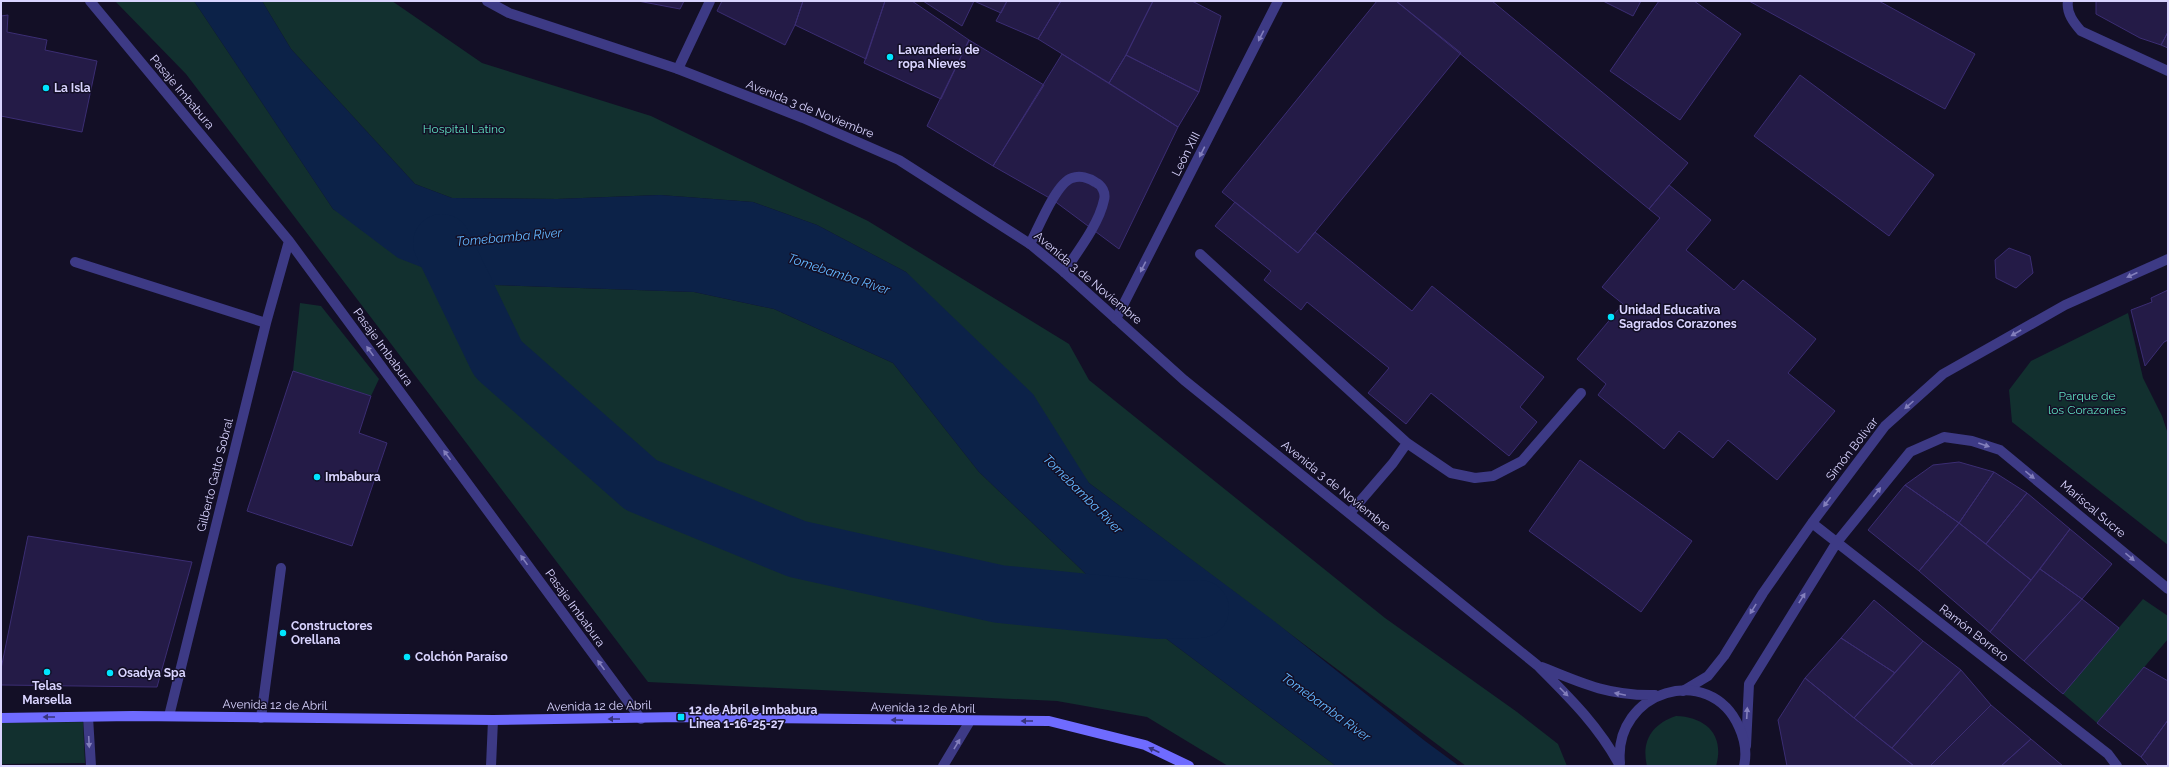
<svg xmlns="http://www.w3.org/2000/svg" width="2169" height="767" font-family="Raleway,sans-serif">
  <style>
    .green { fill: #12302f }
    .water { fill: #0c2248 }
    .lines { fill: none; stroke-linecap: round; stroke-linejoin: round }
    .river { stroke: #0c2248; stroke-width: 58 }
    .building { fill: #241b47; stroke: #3b2d73 }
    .service { stroke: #3d3a85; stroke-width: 10 }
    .minor { stroke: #3d3a85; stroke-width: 10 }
    .tertiary { stroke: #3d3a85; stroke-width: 10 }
    .secondary { stroke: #6f6bff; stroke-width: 10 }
    .oneway { fill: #837fbc }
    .oneway2 { fill: #38347d }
    .poi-dot { fill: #00e5ff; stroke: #130f26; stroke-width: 1.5 }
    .labels { text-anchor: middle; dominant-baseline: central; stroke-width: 3; stroke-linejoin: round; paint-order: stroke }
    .poi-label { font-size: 12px; font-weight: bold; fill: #d9d4ff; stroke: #130f26; text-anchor: start }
    .street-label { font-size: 12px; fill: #d9d4ff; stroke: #130f26 }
    .park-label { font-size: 12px; fill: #5fe0c0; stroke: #130f26 }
    .water-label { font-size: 13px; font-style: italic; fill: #62b6ff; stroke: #130f26 }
  </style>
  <rect width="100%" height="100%" fill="#130f26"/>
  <!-- green -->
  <path class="green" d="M115 1H194L333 209 465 284 694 292 774 309 893 363 979 472 1108 595 1336 766H1228L1147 717 1057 701 648 682 186 74Z
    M262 1H392L482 63 651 116 868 221 1069 344 1089 380 1385 618 1517 712 1558 744 1567 766H1466L1089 483 906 272 817 225 753 202 660 195 557 199 452 198 415 184 291 49Z
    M300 303 321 306 379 379 371 396 293 371Z
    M2128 313 2143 378 2162 416 2168 434V545L2012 422 2009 390 2031 361Z
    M2143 599 2168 616V639L2097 723 2063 694Z
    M1676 716C1706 717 1725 735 1716 766H1647C1641 741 1652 724 1676 716Z
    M83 722 85 763 1 764V723Z"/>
  <!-- water -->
  <path class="water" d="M194 1H262L291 49 415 184 452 198 557 199 660 195 753 202 817 225 906 272 1033 394 1089 483 1274 621 1425 741 1459 766H1336L1108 595 979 472 893 363 774 309 694 292 465 284 398 258 333 209Z"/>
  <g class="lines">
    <!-- river -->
    <path class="river" d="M442 243 498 359 641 485 797 549 999 594 1157 610 1200 609"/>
  </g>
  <!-- building -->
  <path class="building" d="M638 1H684L680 9Z
    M722 1H803L795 25 785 45 717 11Z
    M803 1H885L866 59 795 25Z
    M885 1H912L969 40 941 99 864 63Z
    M923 1H974L962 26Z
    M974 1H1007L1001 13Z
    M1007 1H1061L1038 39 996 21Z
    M1061 1H1153L1126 55 1109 83 1038 39Z
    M1153 1H1192L1221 16 1199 92 1126 55Z
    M1377 1H1396L1461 53 1298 253 1222 192Z
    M1396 1H1492L1688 163 1649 209Z
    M1603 1H1641L1633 16Z
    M1659 1H1694L1741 34 1680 120 1610 71Z
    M1749 1H1879L1975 54 1945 109Z
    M2096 1H2168V32L2161 45 2140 38 2096 14Z
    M8 15 7 32 47 40 45 50 97 61 82 132 1 116V16Z
    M2168 32V48L2161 45Z
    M969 40 1044 85 993 166 927 126Z
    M1062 54 1178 127 1119 249 1053 200 993 166Z
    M1126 55 1199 92 1178 127 1109 83Z
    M1800 75 1934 175 1889 236 1754 136Z
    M1669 185 1711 220 1686 250 1734 290 1743 280 1816 339 1788 373 1835 411 1777 480 1728 440 1713 458 1679 431 1664 449 1598 395 1606 384 1577 359 1623 304 1602 287 1660 218 1649 209Z
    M1235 202 1298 253 1315 232 1412 311 1432 286 1544 377 1520 407 1537 422 1509 456 1431 393 1406 424 1368 393 1389 368 1307 302 1301 310 1264 280 1271 271 1215 226Z
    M2009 248 2030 256 2033 273 2016 288 1996 278 1995 260Z
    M2168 290V340L2164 342 2145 366 2131 310 2152 302 2151 298Z
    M293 371 371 396 359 433 387 443 352 546 247 511Z
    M1580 460 1692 541 1641 612 1529 531Z
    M1959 462 1994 472 1959 523 1905 485 1933 465Z
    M1994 472 2027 493 1986 544 1959 523Z
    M1905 485 1959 523 1919 571 1868 530Z
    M2027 493 2070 529 2031 580 1986 544Z
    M1959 523 2031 580 1990 632 1919 571Z
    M2070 529 2112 564 2082 599 2040 569Z
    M28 536 192 562 157 687 1 685V669Z
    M2040 569 2082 599 2024 661 1990 632Z
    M2082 599 2119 628 2063 694 2024 661Z
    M1874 600 1923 641 1895 673 1841 638Z
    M1841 638 1895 673 1854 718 1805 678Z
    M1923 641 1961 670 1892 748 1854 718Z
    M2144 667 2168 681V720L2141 757 2097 723Z
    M1961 670 1991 705 1930 766H1914L1892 748Z
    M1805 678 1854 718 1914 766H1787L1778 720Z
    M1991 705 2031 739 2001 766H1930Z
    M2168 720V766H2149L2141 757Z
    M2031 739 2063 766H2001Z"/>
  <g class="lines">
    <!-- service -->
    <path class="service" d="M1030 244C1038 229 1056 183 1072 178 1080 175 1089 178 1095 182 1102 185 1106 193 1104 200 1099 224 1078 251 1064 272
      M1200 254 1407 443 1393 463 1350 513
      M1407 443 1451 473 1475 478 1493 476 1522 461 1581 393
      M261 718 281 568"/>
    <!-- minor -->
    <path class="minor" d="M90 1 289 241 641 719
      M2068 1C2066 13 2074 23 2081 31L2168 71
      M678 69 710 1
      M75 262 266 323
      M1116 319 1278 1
      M1812 523 2108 754 2117 766
      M1683 691 1708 676 1724 656 1763 593 1812 523 1885 426 1943 374 2065 305 2168 259
      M169 716 266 323 289 241
      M88 717 91 766
      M1746 746 1749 684 1837 542 1910 452 1944 437 1972 441 2000 450 2168 589
      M491 766 493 720
      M943 766 970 721"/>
    <!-- tertiary -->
    <path class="tertiary" d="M487 1 509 13 678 69 803 118 899 160 1030 244 1064 272 1184 380 1537 665C1568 696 1599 726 1620 766
      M1542 667C1583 684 1610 696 1655 695
      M1620 763C1613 691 1710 661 1739 727 1745 740 1747 753 1744 766"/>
    <!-- secondary -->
    <path class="secondary" d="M1 718 133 716 493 720 681 717 1049 721 1145 745 1189 766"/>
  </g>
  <!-- one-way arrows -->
  <defs><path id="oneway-solid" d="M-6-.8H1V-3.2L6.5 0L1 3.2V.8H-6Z"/></defs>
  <g class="oneway">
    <use href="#oneway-solid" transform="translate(1261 36) rotate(117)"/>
    <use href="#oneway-solid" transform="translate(1202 152) rotate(117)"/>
    <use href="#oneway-solid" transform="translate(1143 267) rotate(117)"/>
    <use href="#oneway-solid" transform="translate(2132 275) rotate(156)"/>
    <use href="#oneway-solid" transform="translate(2016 333) rotate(150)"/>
    <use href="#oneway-solid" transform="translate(370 351) rotate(-126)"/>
    <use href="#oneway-solid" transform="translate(1909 405) rotate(138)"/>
    <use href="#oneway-solid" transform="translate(1984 445) rotate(19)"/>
    <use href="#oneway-solid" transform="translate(447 455) rotate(-126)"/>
    <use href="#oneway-solid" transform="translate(2030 475) rotate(39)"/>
    <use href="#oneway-solid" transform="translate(1877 492) rotate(-51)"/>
    <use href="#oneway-solid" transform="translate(1827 502) rotate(127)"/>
    <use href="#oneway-solid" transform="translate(2130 557) rotate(40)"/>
    <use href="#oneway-solid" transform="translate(524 560) rotate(-126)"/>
    <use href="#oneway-solid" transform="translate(1802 598) rotate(-58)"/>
    <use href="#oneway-solid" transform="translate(1753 609) rotate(122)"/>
    <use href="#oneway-solid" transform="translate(601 665) rotate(-126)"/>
    <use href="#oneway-solid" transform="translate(1564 692) rotate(45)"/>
    <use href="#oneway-solid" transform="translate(1620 694) rotate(-168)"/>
    <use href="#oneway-solid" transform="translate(1747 713) rotate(-87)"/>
    <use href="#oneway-solid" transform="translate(89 742) rotate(87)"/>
    <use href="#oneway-solid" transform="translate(957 744) rotate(-59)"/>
  </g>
  <g class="oneway2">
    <use href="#oneway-solid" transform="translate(49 717) rotate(180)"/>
    <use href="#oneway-solid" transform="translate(614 719) rotate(180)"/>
    <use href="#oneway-solid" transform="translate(897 720) rotate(-179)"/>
    <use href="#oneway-solid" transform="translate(1027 721) rotate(180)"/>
    <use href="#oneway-solid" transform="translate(1154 750) rotate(-155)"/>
  </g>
  <!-- markers -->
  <g class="poi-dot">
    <circle cx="890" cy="57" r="4"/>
    <circle cx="46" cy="88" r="4"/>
    <circle cx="1611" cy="317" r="4"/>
    <circle cx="317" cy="477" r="4"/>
    <circle cx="283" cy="633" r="4"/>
    <circle cx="407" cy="657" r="4"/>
    <circle cx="47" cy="672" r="4"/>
    <circle cx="110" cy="673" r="4"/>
    <rect x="677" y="713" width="8" height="8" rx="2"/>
  </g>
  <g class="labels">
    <!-- poi labels -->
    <g class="poi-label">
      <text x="898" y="50">Lavanderia de<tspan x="898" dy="14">ropa Nieves</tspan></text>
      <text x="54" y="88">La Isla</text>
      <text x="1619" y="310">Unidad Educativa<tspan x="1619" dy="14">Sagrados Corazones</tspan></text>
      <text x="325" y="477">Imbabura</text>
      <text x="291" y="626">Constructores<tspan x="291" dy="14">Orellana</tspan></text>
      <text x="415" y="657">Colchón Paraíso</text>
      <text x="118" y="673">Osadya Spa</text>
      <text x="47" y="686" text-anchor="middle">Telas<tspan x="47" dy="14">Marsella</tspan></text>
      <text x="689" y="710">12 de Abril e Imbabura<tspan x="689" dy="14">Linea 1-16-25-27</tspan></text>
    </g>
    <!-- street labels -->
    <g class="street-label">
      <text transform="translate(182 92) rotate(50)">Pasaje Imbabura</text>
      <text transform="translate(810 109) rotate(22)">Avenida 3 de Noviembre</text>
      <text transform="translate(1186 154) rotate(-63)">León XIII</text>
      <text transform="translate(1088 278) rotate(40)">Avenida 3 de Noviembre</text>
      <text transform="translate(383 347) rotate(54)">Pasaje Imbabura</text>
      <text transform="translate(1852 449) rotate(-52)">Simón Bolívar</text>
      <text transform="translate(215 475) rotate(-76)">Gilberto Gatto Sobral</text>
      <text transform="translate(1336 486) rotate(39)">Avenida 3 de Noviembre</text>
      <text transform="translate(2093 509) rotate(40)">Mariscal Sucre</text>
      <text transform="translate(575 608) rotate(54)">Pasaje Imbabura</text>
      <text transform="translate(1974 633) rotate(38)">Ramón Borrero</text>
      <text transform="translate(275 705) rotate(1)">Avenida 12 de Abril</text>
      <text transform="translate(599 706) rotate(-1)">Avenida 12 de Abril</text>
      <text transform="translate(923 708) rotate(1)">Avenida 12 de Abril</text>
    </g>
    <!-- park labels -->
    <g class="park-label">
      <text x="464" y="129">Hospital Latino</text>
      <text x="2087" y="396">Parque de<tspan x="2087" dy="14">los Corazones</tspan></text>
    </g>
    <!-- water labels -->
    <g class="water-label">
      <text transform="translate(509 237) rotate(-5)">Tomebamba River</text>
      <text transform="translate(839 274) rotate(18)">Tomebamba River</text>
      <text transform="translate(1083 494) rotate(45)">Tomebamba River</text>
      <text transform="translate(1326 707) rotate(36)">Tomebamba River</text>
    </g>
  </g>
  <!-- border -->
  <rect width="2169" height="767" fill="none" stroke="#d9d4ff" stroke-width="4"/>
</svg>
